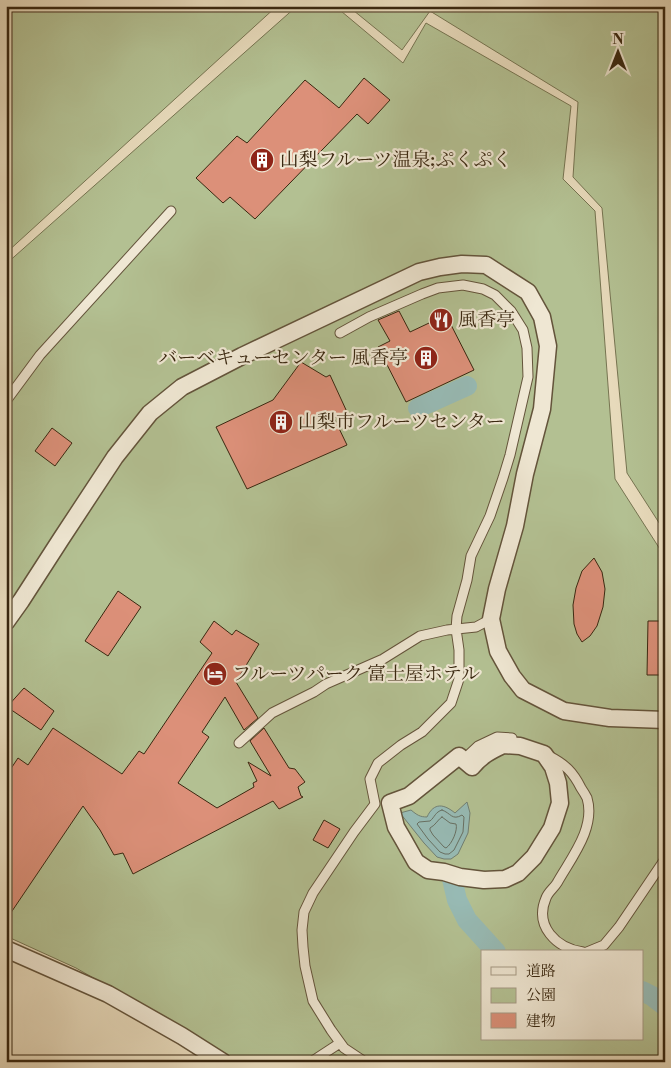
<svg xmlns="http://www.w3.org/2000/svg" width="671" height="1068" font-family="'Libre Bodoni','Noto Serif JP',serif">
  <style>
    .green { fill: #b3c092; stroke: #767451; fill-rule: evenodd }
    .water { fill: #97bab4; stroke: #717f72 }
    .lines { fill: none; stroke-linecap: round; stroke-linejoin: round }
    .shore { stroke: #687062; stroke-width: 1 }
    .canal { stroke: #97bab4; stroke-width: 20 }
    .building { fill: #dc9079; stroke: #392710 }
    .lane-casing { stroke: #64543b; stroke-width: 11 }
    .street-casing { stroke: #64543b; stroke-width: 19 }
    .lane { stroke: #efe7d3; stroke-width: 9 }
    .street { stroke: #efe7d3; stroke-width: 16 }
    .labels { text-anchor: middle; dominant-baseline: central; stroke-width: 4.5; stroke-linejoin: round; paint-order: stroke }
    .poi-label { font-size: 19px; fill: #392710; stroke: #efe7d3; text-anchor: start }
  </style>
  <rect width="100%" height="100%" fill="#e7dabb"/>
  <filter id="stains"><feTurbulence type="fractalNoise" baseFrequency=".004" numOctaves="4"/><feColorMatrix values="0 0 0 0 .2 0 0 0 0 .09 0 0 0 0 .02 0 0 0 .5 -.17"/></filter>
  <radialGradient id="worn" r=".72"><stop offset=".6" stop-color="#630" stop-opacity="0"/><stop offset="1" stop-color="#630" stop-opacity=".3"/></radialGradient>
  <!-- green -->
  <path class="green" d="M6 6H277L6 253Z
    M297 6H335L403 63 426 23 571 106 563 179 595 211 615 479 665 557V1062H235L184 1030 76 968 6 936V264ZM482 952H642V1039H482Z
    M348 6H665V532L627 473 602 208 573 177 578 102 430 11 402 50Z"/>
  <!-- water -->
  <path class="water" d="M467 802 470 813 468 833 458 854 451 859H444L437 857 424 843 400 813 411 810C417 815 420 817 427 817 434 802 444 804 455 813Z"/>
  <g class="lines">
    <!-- shore -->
    <path class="shore" d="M442 810C451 813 452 821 462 815L464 817 463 832 454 850 449 854H445L440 852 428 839 417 824 419 822 430 821C435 817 435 812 442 810Z
      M442 817 450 823 456 824C458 830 452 844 446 848L444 847 433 835 430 830V828C436 825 438 819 442 817Z"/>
    <!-- canal -->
    <path class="canal" d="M418 408 467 386
      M452 879 457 900 467 920 496 952
      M642 991 652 996 665 1006"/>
  </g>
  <!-- building -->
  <path class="building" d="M364 78 390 100 368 124 357 114 255 219 230 197 223 203 196 178 237 136 247 143 305 80 339 108Z
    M399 311 410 332 446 315 474 370 406 402 378 347 390 341 378 320Z
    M301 362 326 377 330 375 347 412 334 418 347 445 247 489 216 427 273 400Z
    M52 428 72 443 55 466 35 451Z
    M594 558 602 572 605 589 603 607 597 626 590 636 582 642 577 634 574 624 573 605 576 588 582 571Z
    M118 591 141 607 108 656 85 641Z
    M214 621 232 635 236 630 259 644 236 682 258 718 244 730 225 697 202 732 209 737 178 783 217 808 254 787 253 783 257 781 248 762 271 776 250 741 264 728 289 768 295 769 305 782 298 787 301 796 303 797 279 809 273 801 133 874 123 853 114 855 100 830 83 806 6 920V776L18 758 28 765 53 728 122 774 139 751 144 754 212 653 200 642Z
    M648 621H665V675H647Z
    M24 688 54 711 41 730 7 707Z
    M324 820 340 829 328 848 313 840Z"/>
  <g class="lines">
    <!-- lane casing -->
    <g class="lane-casing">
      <path id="lane" d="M340 333 369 317 422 294 438 288 463 285 483 289 495 295 511 311 523 330 527 348 528 377 510 455 503 478 490 516 471 556 467 580 457 616 456 629 459 650V679L451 703 422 732 401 745 378 763 370 779 375 804 354 832 313 893 304 912 302 930 303 947 305 966 313 1001 331 1030 344 1048 365 1062
        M6 401 40 355 171 211
        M239 743 272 713 314 692 326 684 383 659 420 636 447 630 476 627 491 619
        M549 756C565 764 573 772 581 788 583 791 585 794 587 798 596 828 571 858 557 883 554 888 548 892 546 898 534 926 556 948 583 952
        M461 762 478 746 497 737 512 738
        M587 952 604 945 619 927 665 859
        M311 1062 340 1043"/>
    </g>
    <!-- street casing -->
    <g class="street-casing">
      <path id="street" d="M6 622 21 601 61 539 115 457 150 413 182 387 242 356 419 272 440 267 462 264 486 265 528 292 542 317 548 346 542 409 525 474 515 526 497 589 491 619 498 651 512 676 523 690 564 711 610 718 665 720
        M503 745 520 746 544 754 553 767 558 783 560 803 552 828 534 857 518 873 505 879 484 880 460 877 444 872 428 870 416 862 403 839 396 827 390 803 409 796 459 756 472 767C481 756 490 751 503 745Z
        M6 949 108 994 182 1036 223 1062"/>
    </g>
    <!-- lane -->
    <use href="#lane" class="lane"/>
    <!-- street -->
    <use href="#street" class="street"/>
  </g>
  <!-- icons -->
  <defs>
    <g id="building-disc" transform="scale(1.25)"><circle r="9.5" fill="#8f2418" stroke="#efe7d3"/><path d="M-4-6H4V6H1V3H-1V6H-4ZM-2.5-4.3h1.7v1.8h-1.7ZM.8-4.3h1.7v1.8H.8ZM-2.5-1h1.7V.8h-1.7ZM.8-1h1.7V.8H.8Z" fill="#fff"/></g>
    <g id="restaurant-disc" transform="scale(1.25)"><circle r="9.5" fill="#8f2418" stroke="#efe7d3"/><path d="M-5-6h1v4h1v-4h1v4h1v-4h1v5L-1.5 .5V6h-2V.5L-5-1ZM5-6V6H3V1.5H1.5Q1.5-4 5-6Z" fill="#fff"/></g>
    <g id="hotel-disc" transform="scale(1.25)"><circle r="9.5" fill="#8f2418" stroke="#efe7d3"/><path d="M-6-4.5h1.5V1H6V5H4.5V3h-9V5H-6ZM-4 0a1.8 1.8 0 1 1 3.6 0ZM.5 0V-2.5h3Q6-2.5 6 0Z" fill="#fff"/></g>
  </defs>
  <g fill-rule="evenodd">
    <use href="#building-disc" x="262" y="160"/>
    <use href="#restaurant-disc" x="441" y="320"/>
    <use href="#building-disc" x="426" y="358"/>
    <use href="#building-disc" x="281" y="422"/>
    <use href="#hotel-disc" x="215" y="674"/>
  </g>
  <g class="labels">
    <!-- poi labels -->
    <g class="poi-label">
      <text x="280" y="160">山梨フルーツ温泉;ぷくぷく</text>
      <text x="458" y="320">風香亭</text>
      <text x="408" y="358" text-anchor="end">バーベキューセンター 風香亭</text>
      <text x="298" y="422">山梨市フルーツセンター</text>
      <text x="232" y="674">フルーツパーク 富士屋ホテル</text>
    </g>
  </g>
  <!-- margin -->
  <rect width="671" height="1068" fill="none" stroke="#e7dabb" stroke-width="25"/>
  <rect x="8" y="8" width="656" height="1053" fill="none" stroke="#392710" stroke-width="2.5"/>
  <rect x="12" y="12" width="646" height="1043" fill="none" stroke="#392710"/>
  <!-- legend -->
  <rect x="481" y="950" width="162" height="90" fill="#efe7d3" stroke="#a69a85"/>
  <rect x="491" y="967" width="25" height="8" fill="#efe7d3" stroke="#a69a85"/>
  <text x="526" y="976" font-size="15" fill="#392710">道路</text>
  <rect x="491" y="988" width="25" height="15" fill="#b3c092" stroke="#a69a85"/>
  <text x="526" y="1000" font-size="15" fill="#392710">公園</text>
  <rect x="491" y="1013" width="25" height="15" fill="#dc9079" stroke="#a69a85"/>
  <text x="526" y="1026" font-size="15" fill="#392710">建物</text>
  <!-- north arrow -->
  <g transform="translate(618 52)" stroke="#efe7d3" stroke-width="4" paint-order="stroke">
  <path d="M0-4L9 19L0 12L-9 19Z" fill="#392710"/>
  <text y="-8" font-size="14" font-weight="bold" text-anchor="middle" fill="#392710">N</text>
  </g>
  <rect width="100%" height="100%" filter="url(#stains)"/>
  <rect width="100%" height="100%" fill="url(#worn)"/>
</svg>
